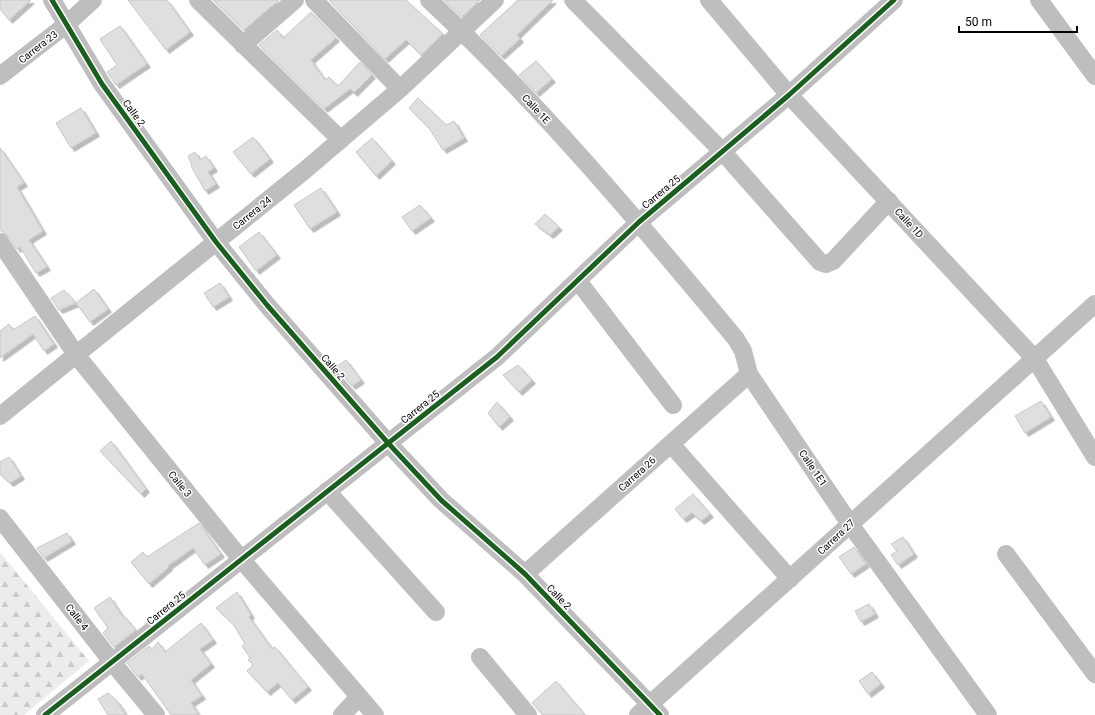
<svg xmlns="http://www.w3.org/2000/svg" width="1095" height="715" font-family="Roboto,sans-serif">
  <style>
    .forest { fill: url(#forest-firs) }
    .building { fill: #dfdfdf; stroke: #c7c7c7; filter: url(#shadow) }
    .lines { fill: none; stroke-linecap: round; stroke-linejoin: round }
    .street { stroke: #bebebe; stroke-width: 18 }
    .cycleway-casing { stroke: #fff; stroke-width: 8 }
    .cycleway { stroke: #1b5e20; stroke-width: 5 }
    .labels { text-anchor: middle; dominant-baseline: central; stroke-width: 3; stroke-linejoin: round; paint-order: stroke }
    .street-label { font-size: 10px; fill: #000; stroke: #fff }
  </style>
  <defs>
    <pattern id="forest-firs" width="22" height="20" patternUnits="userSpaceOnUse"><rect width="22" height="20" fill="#ececec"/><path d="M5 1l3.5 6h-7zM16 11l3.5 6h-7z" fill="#c9c9c9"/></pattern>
    <filter id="shadow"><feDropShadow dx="3.5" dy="3.5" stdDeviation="0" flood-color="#0004"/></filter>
  </defs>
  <rect width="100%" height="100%" fill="#fff"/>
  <!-- forest -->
  <path class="forest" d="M0 552 89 661 24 715H0Z"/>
  <!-- building -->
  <path class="building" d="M0 0H31L9 20 0 9Z
    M128 0H167L190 32 166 50Z
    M213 0H279L244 30Z
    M329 0H406L443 34 421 55 406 40 385 59Z
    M444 0H480L462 17Z
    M518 0H553L517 35 520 39 501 56 480 35Z
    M311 12 336 38 311 60 325 80 329 77 338 86 360 62 372 75 354 93 350 89 324 109 259 45 277 30 283 38Z
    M120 26 147 64 116 85 107 72 117 65 100 39Z
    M536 61 552 79 536 93 519 75Z
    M418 98 446 125 454 121 464 138 443 150 429 128 409 108Z
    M81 108 96 133 71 148 56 123Z
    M253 137 270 159 251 174 233 152Z
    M372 138 392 161 376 176 356 152Z
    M0 148 24 183 17 187 43 231 29 240 47 267 36 273 20 247 17 249 8 236 0 230Z
    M195 152 200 160 206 156 214 168 208 172 216 184 205 191 191 166 192 165 188 156Z
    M321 188 337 212 310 229 294 205Z
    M420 205 431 218 412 231 402 217Z
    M545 214 559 227 550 235 535 224Z
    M259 232 277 255 256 271 239 247Z
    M220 283 229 297 213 307 204 293Z
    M94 289 108 309 90 322 76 303Z
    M64 290 76 303 59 310 51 298Z
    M35 316 54 344 44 351 33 334 0 358V331L9 324 13 330Z
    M346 360 361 380 352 386 336 367Z
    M518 365 532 380 519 392 503 375Z
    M1041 401 1051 417 1025 433 1015 416Z
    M497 402 510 417 499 427 488 413Z
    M111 441 146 489 141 494 100 451Z
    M9 457 21 476 10 483 0 474V462Z
    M693 494 710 514 701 521 692 513 683 519 675 509Z
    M199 523 221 554 205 565 193 548 168 566 169 567 149 584 131 562 143 552 147 557Z
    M67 533 72 541 44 558 37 548Z
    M903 537 914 554 898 565 891 555 897 551 891 544Z
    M854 547 866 564 851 574 839 557Z
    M237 592 251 615 249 617 272 649 275 647 308 687 292 700 278 683 267 692 247 671 253 665 248 660 250 658 242 646 245 644 233 624 216 608Z
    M110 597 122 616 123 615 136 630 114 647 103 633 108 628 94 608Z
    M869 604 875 614 861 622 855 611Z
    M201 623 213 640 200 649 211 664 191 680 202 696 191 703 199 715H171L142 674 138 677 127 663 149 646 152 649 158 642 165 652Z
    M872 672 881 684 868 694 859 681Z
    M556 681 585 715H543L532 703Z
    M108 693 117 701 126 715H108L98 699Z"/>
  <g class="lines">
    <!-- street -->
    <path class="street" d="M52 0 102 84 216 242 267 305 388 443 441 500 525 574 660 715
      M198 0 341 140
      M314 0 400 89
      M429 0C540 104 639 222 736 339L743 351 749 374 850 524 988 715
      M573 0 722 151 820 262 826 264 833 261 889 201
      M709 0 789 95 1035 359 1095 457
      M1039 0 1095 76
      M243 45 295 0
      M0 76 67 24 93 0
      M0 242 77 356 241 559 375 715
      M578 281 673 405
      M0 416 304 171 400 89 495 0
      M671 444 790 579
      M327 491 436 612
      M0 518 113 663 156 715
      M1006 554 1095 674
      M525 574 749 374
      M480 657 528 715
      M45 715 497 357 639 222 789 95 894 0
      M342 715 359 697
      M638 715 1095 304"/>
    <!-- cycleway casing -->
    <g class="cycleway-casing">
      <path id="cycleway" d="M52 0 102 84 216 242 267 305 388 443 441 500 525 574 660 715
        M45 715 497 357 639 222 789 95 894 0"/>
    </g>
    <!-- cycleway -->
    <use href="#cycleway" class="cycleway"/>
  </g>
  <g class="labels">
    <!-- street labels -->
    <g class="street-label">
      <text transform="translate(38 47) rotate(-38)">Carrera 23</text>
      <text transform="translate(536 109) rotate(47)">Calle 1E</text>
      <text transform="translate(134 113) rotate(54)">Calle 2</text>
      <text transform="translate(661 192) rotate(-40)">Carrera 25</text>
      <text transform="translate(252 213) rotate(-39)">Carrera 24</text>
      <text transform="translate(909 223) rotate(47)">Calle 1D</text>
      <text transform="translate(333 367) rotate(49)">Calle 2</text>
      <text transform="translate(420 407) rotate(-39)">Carrera 25</text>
      <text transform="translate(813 468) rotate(56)">Calle 1E1</text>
      <text transform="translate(637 474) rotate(-42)">Carrera 26</text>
      <text transform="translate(180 484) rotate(51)">Calle 3</text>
      <text transform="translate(836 537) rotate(-43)">Carrera 27</text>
      <text transform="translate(559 597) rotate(46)">Calle 2</text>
      <text transform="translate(166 608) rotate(-39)">Carrera 25</text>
      <text transform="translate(77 617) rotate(52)">Calle 4</text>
    </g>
  </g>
  <!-- scale -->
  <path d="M959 26v6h118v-6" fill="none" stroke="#000000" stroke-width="2"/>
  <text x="965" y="26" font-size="12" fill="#000000" stroke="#ffffff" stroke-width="3" paint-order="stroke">50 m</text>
</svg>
